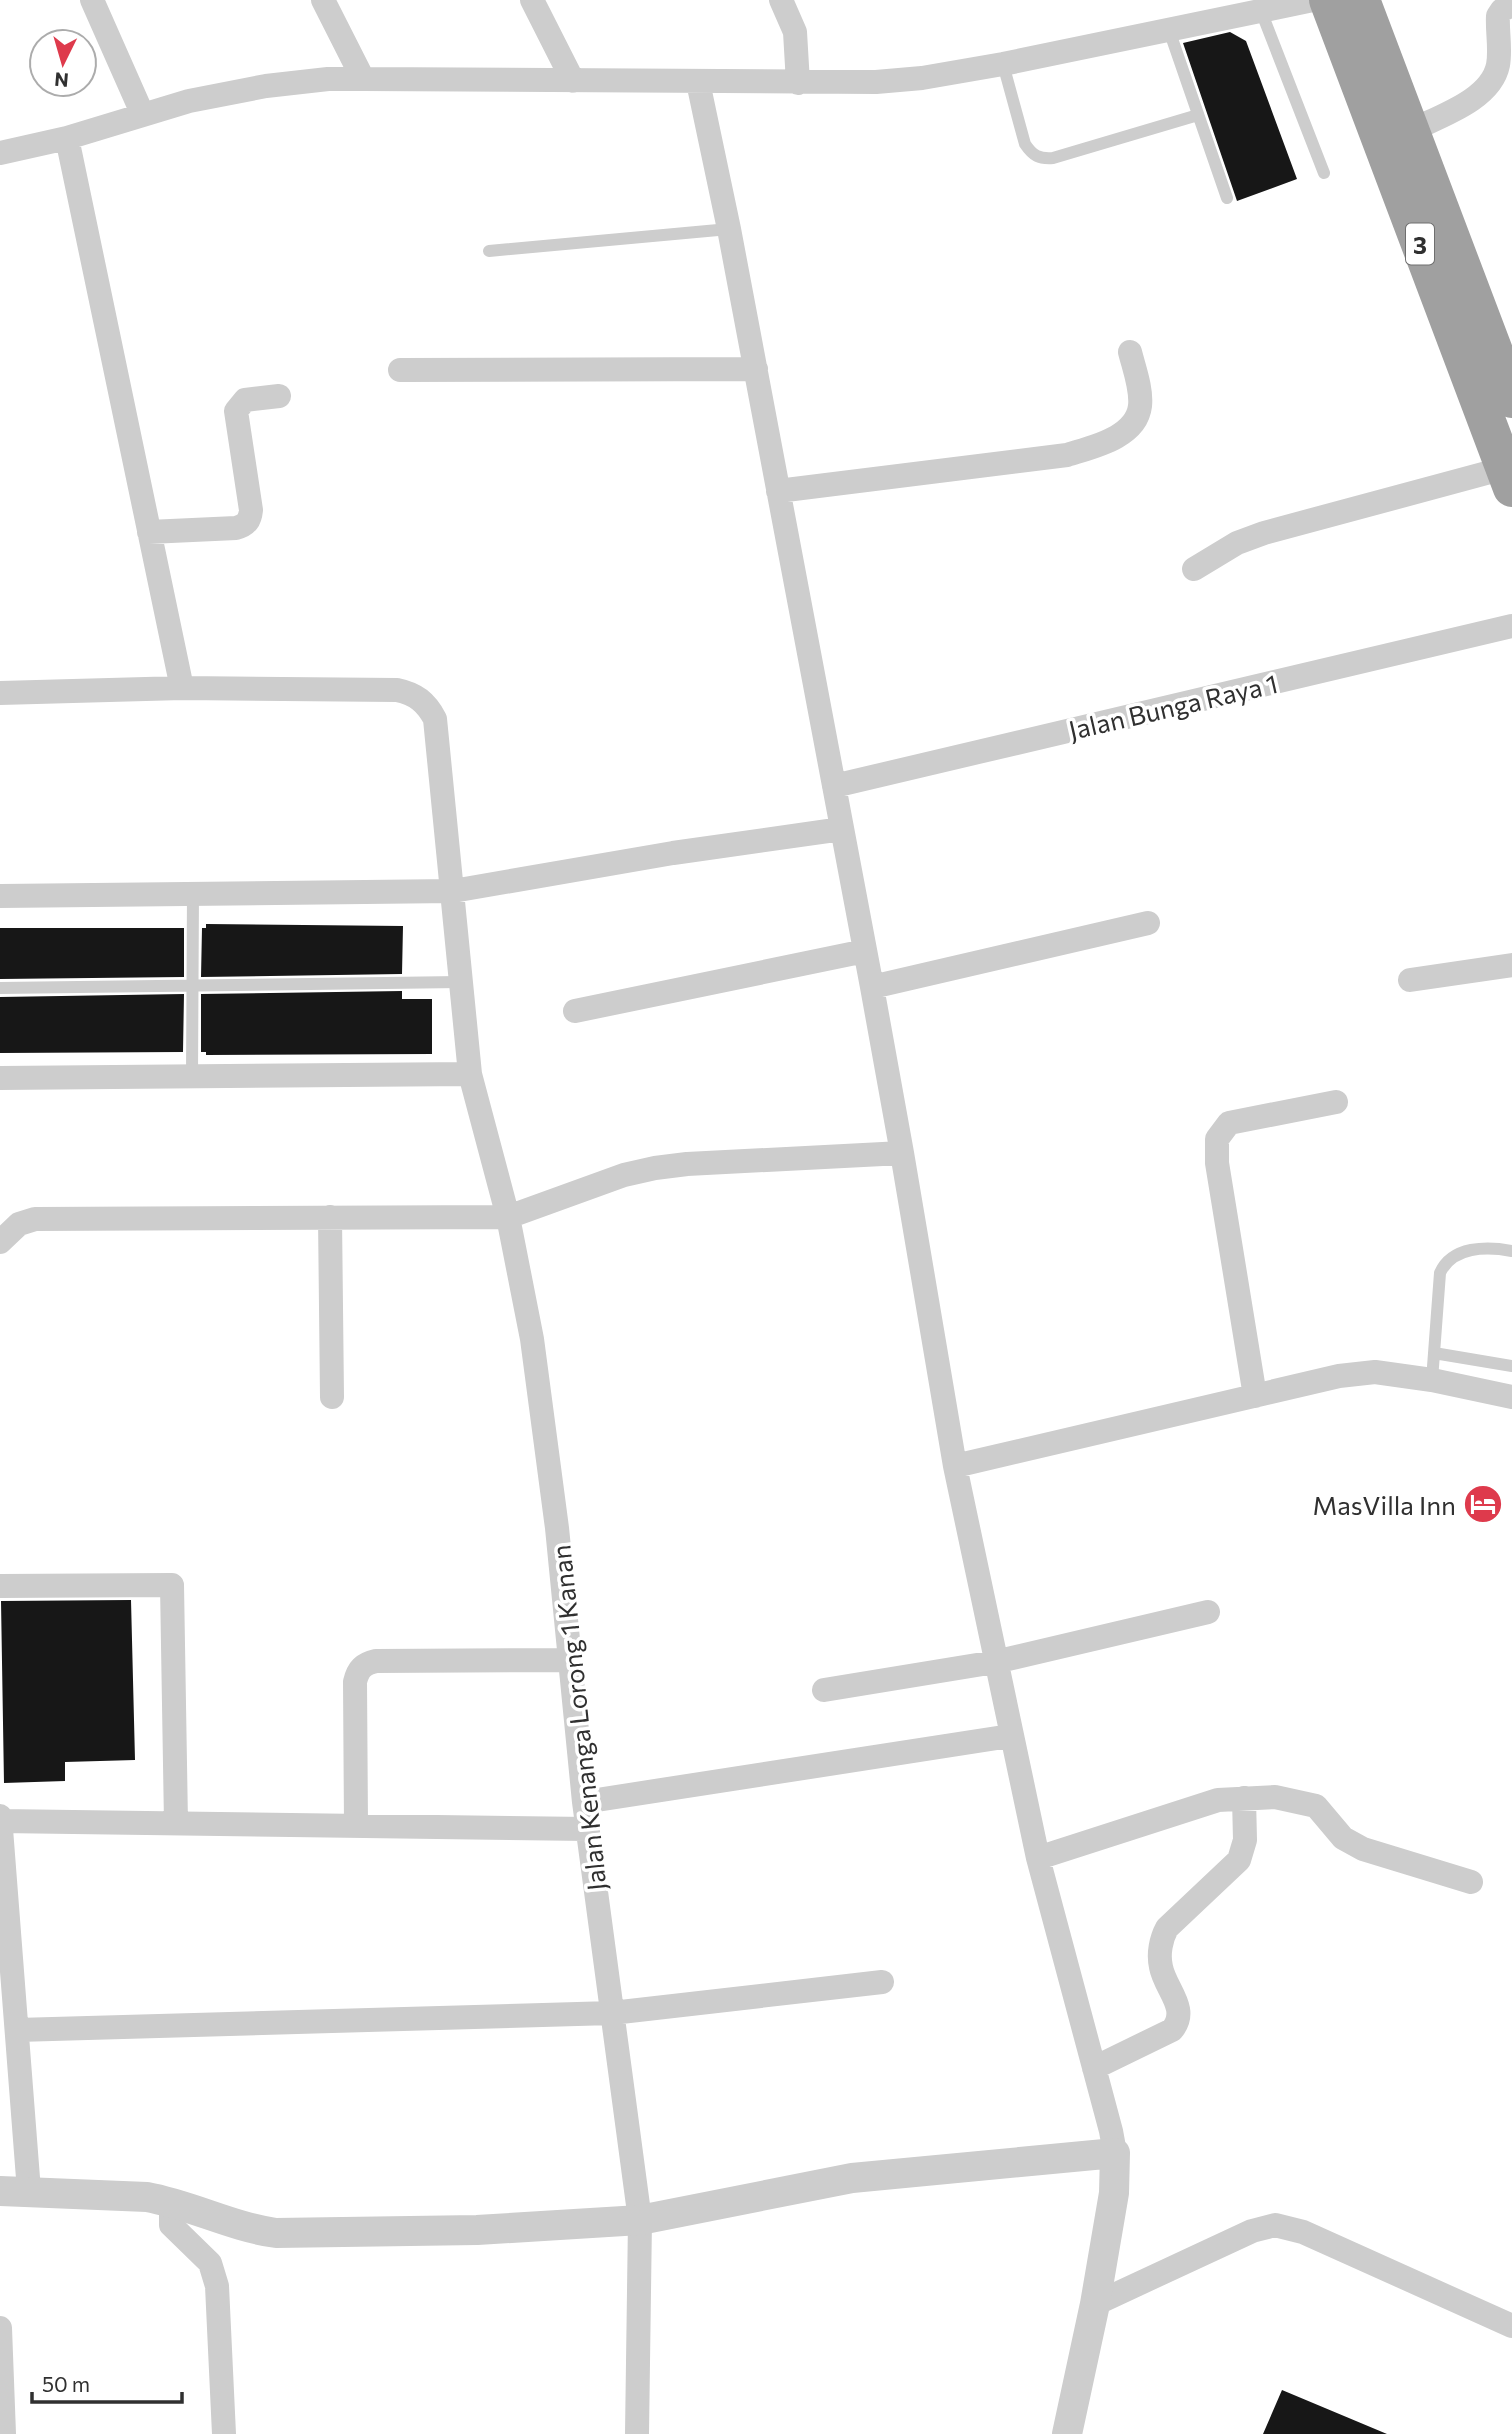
<svg xmlns="http://www.w3.org/2000/svg" width="1512" height="2434" font-family="Commissioner,sans-serif">
  <style>
    .building { fill: #171717 }
    .lines { fill: none; stroke-linecap: round; stroke-linejoin: round }
    .service { stroke: #cdcdcd; stroke-width: 12 }
    .minor { stroke: #cdcdcd; stroke-width: 24 }
    .tertiary { stroke: #cdcdcd; stroke-width: 30 }
    .trunk { stroke: #a0a0a0; stroke-width: 38 }
    .labels { text-anchor: middle; dominant-baseline: central; stroke-width: 7; stroke-linejoin: round; paint-order: stroke }
    .shield { fill: #fff; stroke: #6e6e6e; stroke-width: 2 }
    .shield-label { font-size: 24px; font-weight: bold; fill: #303030 }
    .street-label { font-size: 26px; fill: #303030; stroke: #fff }
    .poi-label { font-size: 26px; fill: #303030; stroke: #fff; text-anchor: end }
  </style>
  <rect width="100%" height="100%" fill="#fff"/>
  <!-- building -->
  <path class="building" d="M1230 32 1246 41 1297 179 1237 201 1183 43Z
    M206 924 403 926 402 974 201 977 202 928H206Z
    M0 928H184V977L0 979Z
    M402 991V999H432V1054L206 1055V1052H201V994Z
    M184 994 183 1052 0 1053V997Z
    M131 1600 135 1760 65 1762V1781L4 1783 1 1601Z
    M1282 2390 1387 2434H1263Z"/>
  <g class="lines">
    <!-- service -->
    <path class="service" d="M1261 11 1324 173
      M1169 30 1227 198
      M1003 64 1025 144C1033 156 1039 159 1053 158L1198 115
      M489 251 729 229
      M0 988 460 982
      M192 1076 193 892
      M1434 1353 1512 1366
      M1432 1380 1440 1273C1452 1246 1487 1246 1512 1251"/>
    <!-- minor -->
    <path class="minor" d="M92 0 142 113
      M323 0 363 79
      M532 0 573 81
      M781 0 795 32 798 83
      M698 82 729 229 872 987 902 1153 955 1466 1038 1858 1111 2131 1115 2153
      M1410 131C1440 116 1491 100 1498 65 1501 49 1497 32 1498 16L1502 10 1512 5
      M67 138 182 688
      M0 153 67 138 189 101 266 86 328 79H363L876 82 922 78 1003 64 1313 0
      M400 370 756 369
      M778 491 1067 455C1092 447 1136 438 1140 406 1142 389 1134 368 1130 352
      M149 532 236 528C247 525 250 520 251 510L236 411 245 400 279 396
      M1194 569 1237 543 1264 533 1505 468
      M0 693 182 688 397 690C416 694 426 702 435 719L470 1074 508 1217 532 1339 557 1528 584 1802 640 2220 637 2434
      M834 786 1512 626
      M0 896 453 891 673 853 842 829
      M1410 980 1512 965
      M872 987 1148 923
      M575 1011 865 951
      M0 1078 470 1074
      M330 1217 332 1397
      M0 1242 19 1224 35 1219 508 1217 624 1175 655 1168 687 1164 902 1153
      M1255 1396 1217 1163V1139L1229 1123 1336 1102
      M955 1466 1339 1376 1375 1372 1432 1380 1512 1397
      M0 1586 172 1585 176 1823
      M824 1690 995 1662 1208 1612
      M584 1802 1010 1736
      M0 1816 29 2191
      M0 1821 588 1829
      M356 1825 355 1682C358 1669 363 1664 376 1661L571 1660
      M1038 1858 1218 1800 1275 1797 1316 1806 1343 1838 1363 1849 1471 1882
      M17 2030 612 2013 882 1982
      M1094 2068 1172 2030C1190 2009 1165 1989 1161 1967 1158 1954 1161 1939 1167 1928L1239 1860 1245 1840 1244 1798
      M171 2201V2225L210 2263 217 2286 224 2434
      M1095 2304 1252 2231 1275 2225 1303 2232 1512 2326
      M0 2328 4 2434"/>
    <!-- tertiary -->
    <path class="tertiary" d="M0 2191 147 2197C191 2205 232 2227 276 2233L477 2230 640 2220 852 2178 1115 2153 1114 2193 1095 2304 1067 2434"/>
    <!-- trunk -->
    <path class="trunk" d="M1328 0 1512 488
      M1361 0 1512 399"/>
  </g>
  <!-- icons -->
  <defs>
    <g id="hotel-disc" transform="scale(2.0125)"><circle r="9.5" fill="#de3a4c" stroke="#fff"/><path d="M-6-4.5h1.5V1H6V5H4.5V3h-9V5H-6ZM-4 0a1.8 1.8 0 1 1 3.6 0ZM.5 0V-2.5h3Q6-2.5 6 0Z" fill="#fff"/></g>
  </defs>
  <g fill-rule="evenodd">
    <use href="#hotel-disc" x="1483" y="1504"/>
  </g>
  <g class="labels">
    <!-- shield labels -->
    <rect class="shield" x="1406" y="223.5" width="28" height="41" rx="5"/>
    <g class="shield-label">
      <text x="1420" y="244">3</text>
    </g>
    <!-- street labels -->
    <g class="street-label">
      <text transform="translate(1173 706) rotate(-13)">Jalan Bunga Raya 1</text>
      <text transform="translate(578 1718) rotate(-96)">Jalan Kenanga Lorong 1 Kanan</text>
    </g>
    <!-- poi labels -->
    <g class="poi-label">
      <text x="1456" y="1504">MasVilla Inn</text>
    </g>
  </g>
  <!-- north arrow -->
  <g transform="translate(63 63) rotate(185)"><circle r="33" fill="#ffffff" stroke="#acacac" stroke-width="2"/>
  <path d="M0-5L12 26L0 18L-12 26Z" fill="#de3a4c"/>
  <text y="-10" font-size="19" font-weight="bold" text-anchor="middle" fill="#303030">N</text>
  </g>
  <!-- scale -->
  <path d="M32 2392v10h150v-10" fill="none" stroke="#303030" stroke-width="3.5"/>
  <text x="42" y="2392" font-size="21" fill="#303030" stroke="#ffffff" stroke-width="5" paint-order="stroke">50 m</text>
</svg>
